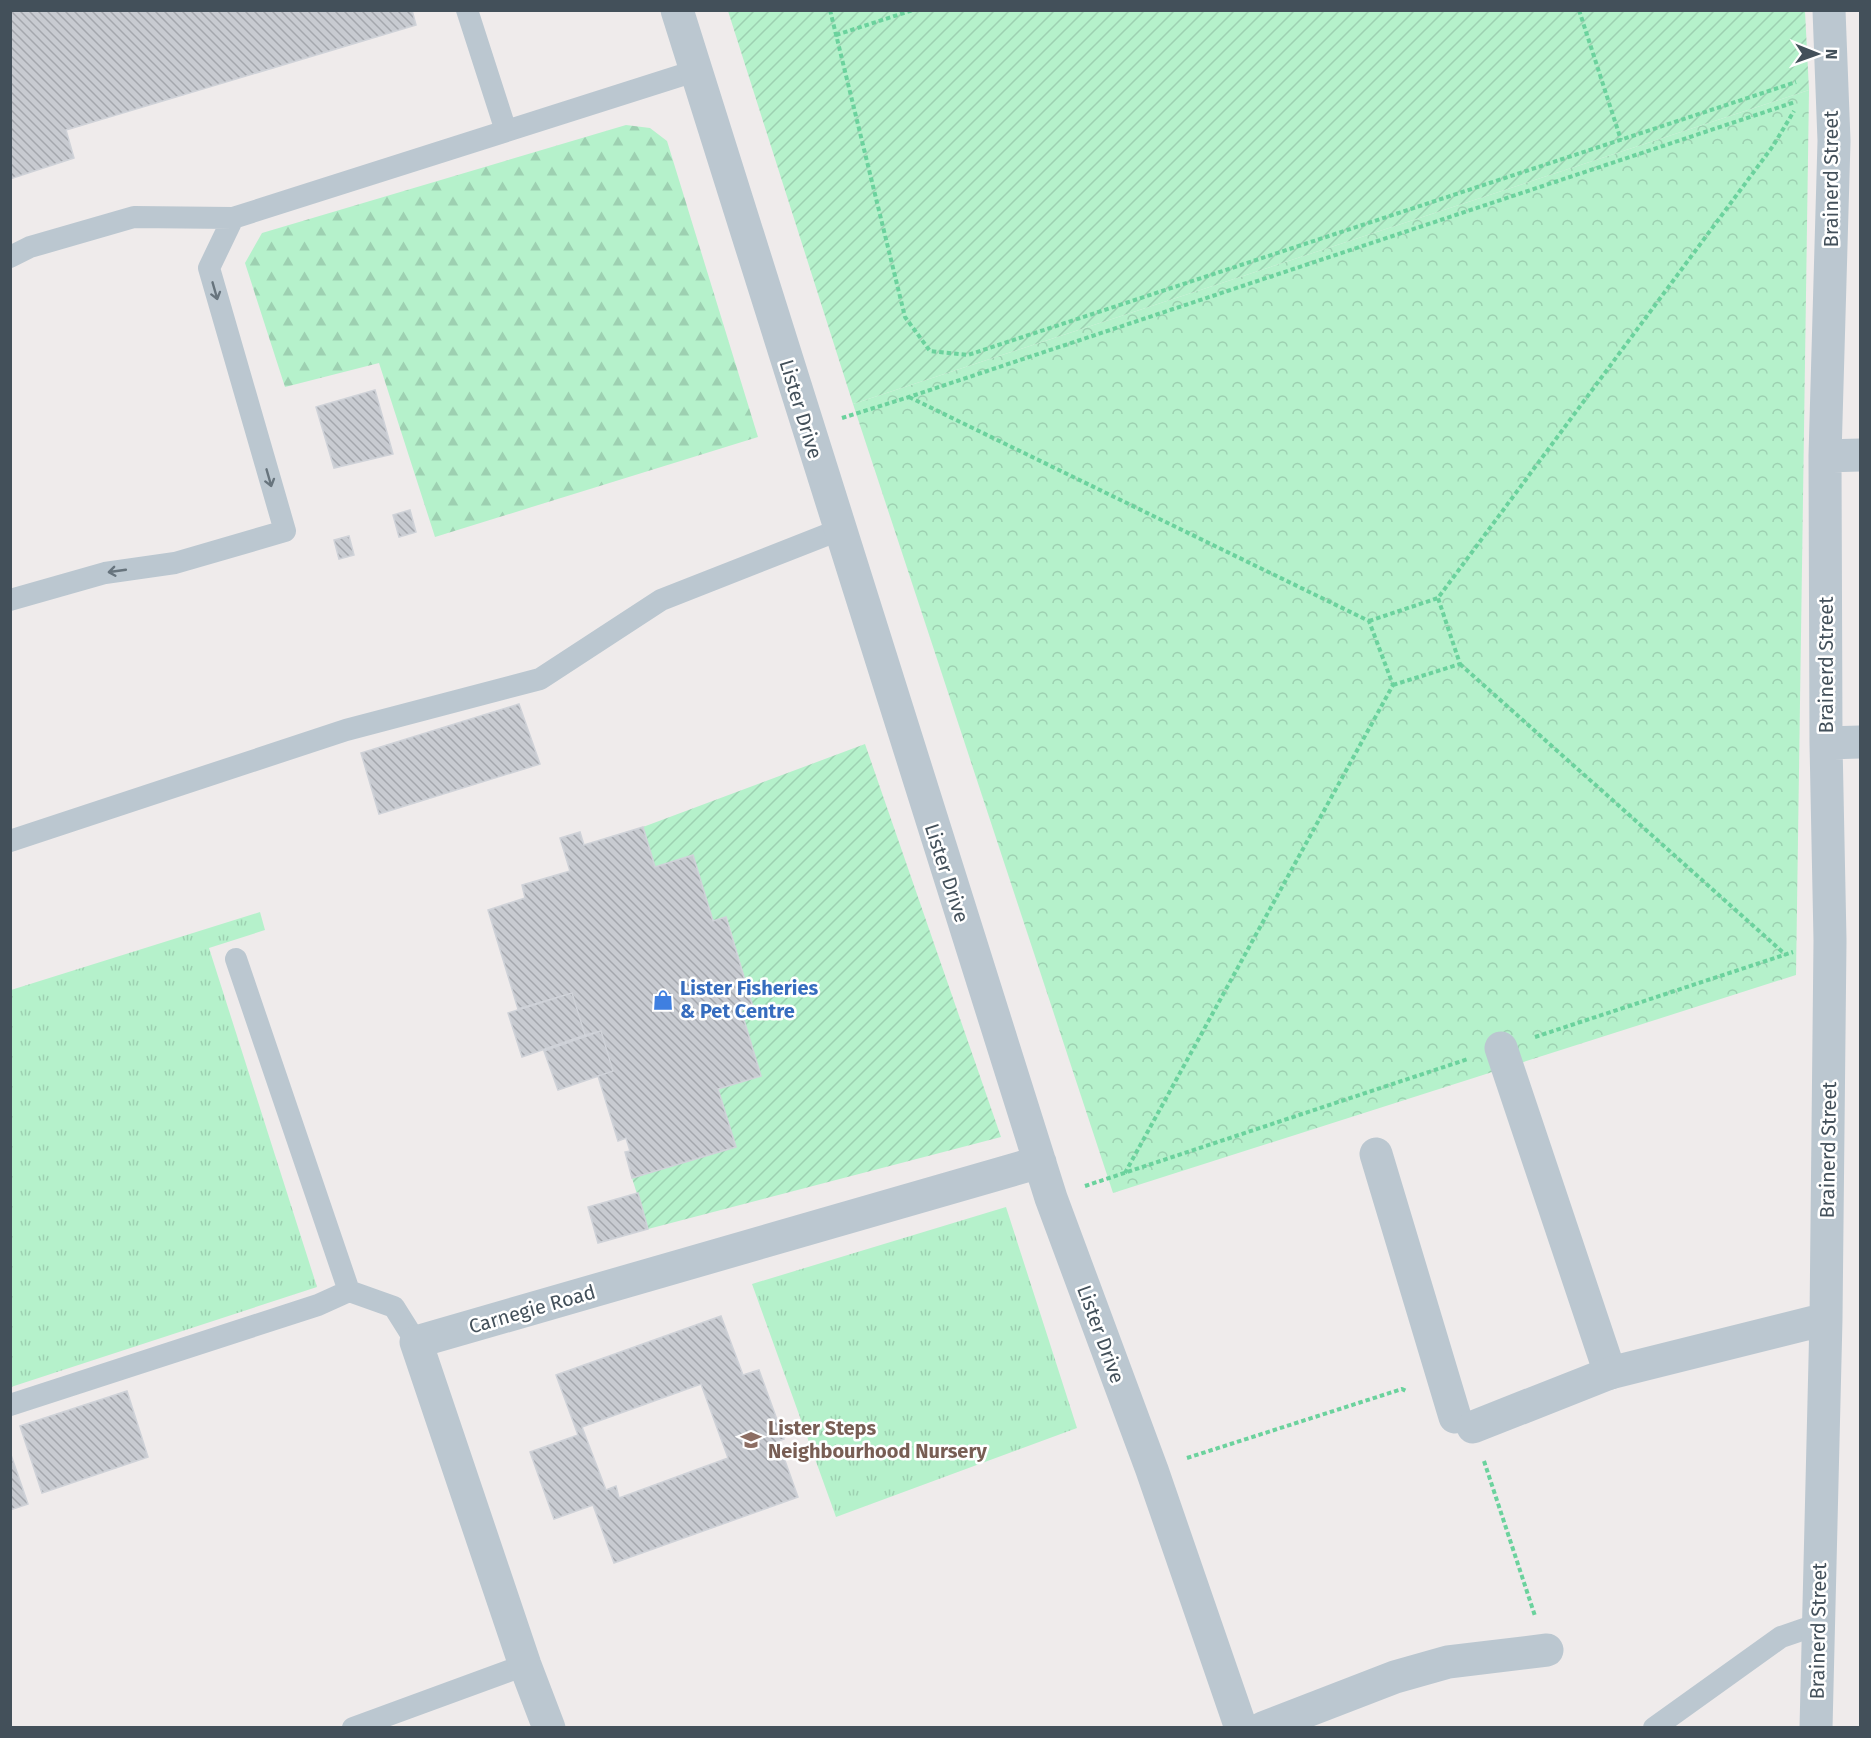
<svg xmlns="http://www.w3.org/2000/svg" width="1871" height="1738" font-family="'Fira Sans',sans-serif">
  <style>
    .grass { fill: url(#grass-tufts) }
    .forest { fill: url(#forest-firs) }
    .park { fill: url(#park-crowns) }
    .garden { fill: url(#garden-furrows) }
    .building { fill: url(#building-back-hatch); stroke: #cfd2d8; stroke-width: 1.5; fill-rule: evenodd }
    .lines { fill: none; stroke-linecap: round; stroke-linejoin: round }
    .path { stroke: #6bd29d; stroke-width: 4; stroke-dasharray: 4.5 3; stroke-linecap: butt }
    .service { stroke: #bbc7d0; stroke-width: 22 }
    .pedestrian { stroke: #bbc7d0; stroke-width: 33 }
    .minor { stroke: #bbc7d0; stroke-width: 33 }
    .oneway { stroke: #67747d }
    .labels { text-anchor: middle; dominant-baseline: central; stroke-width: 5; stroke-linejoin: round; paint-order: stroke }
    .street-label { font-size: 20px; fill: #43505a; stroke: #fff }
    .shop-label { font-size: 20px; font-weight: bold; fill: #366cbe; stroke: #fff; text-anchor: start }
    .education-label { font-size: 20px; font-weight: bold; fill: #785e54; stroke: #fff; text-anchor: start }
  </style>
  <defs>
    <pattern id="grass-tufts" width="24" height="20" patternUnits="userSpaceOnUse" patternTransform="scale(1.5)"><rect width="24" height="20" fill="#b5f1cb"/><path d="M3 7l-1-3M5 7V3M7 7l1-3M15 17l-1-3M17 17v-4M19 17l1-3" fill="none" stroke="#9dd0b1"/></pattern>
    <pattern id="forest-firs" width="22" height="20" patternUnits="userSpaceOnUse" patternTransform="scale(1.5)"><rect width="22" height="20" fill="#b5f1cb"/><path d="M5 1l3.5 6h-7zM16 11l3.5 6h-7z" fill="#9dd0b1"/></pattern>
    <pattern id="park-crowns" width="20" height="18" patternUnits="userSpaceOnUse" patternTransform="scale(1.5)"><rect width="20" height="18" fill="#b5f1cb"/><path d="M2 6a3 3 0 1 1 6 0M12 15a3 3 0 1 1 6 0" fill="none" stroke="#9dd0b1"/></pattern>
    <pattern id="garden-furrows" width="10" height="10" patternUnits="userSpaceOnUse" patternTransform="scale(1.5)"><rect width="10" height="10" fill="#b5f1cb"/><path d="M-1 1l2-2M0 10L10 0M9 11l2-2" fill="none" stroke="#9dd0b1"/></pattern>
    <pattern id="building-back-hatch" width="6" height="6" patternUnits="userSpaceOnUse" patternTransform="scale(1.5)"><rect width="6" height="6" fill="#c8cbd1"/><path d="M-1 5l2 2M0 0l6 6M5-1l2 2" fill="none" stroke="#a4a7ad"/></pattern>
  </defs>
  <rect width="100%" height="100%" fill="#efebeb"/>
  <!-- grass -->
  <path class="grass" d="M260 912 265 930 209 948 317 1287 11 1387V990Z
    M1006 1207 1077 1428 836 1517 752 1284Z"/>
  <!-- forest -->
  <path class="forest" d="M626 125 650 128 667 141 758 437 435 537 379 363 285 387 245 263 262 233Z"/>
  <!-- park -->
  <path class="park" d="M1809 90 1796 975 1113 1193 853 404Z"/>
  <!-- garden -->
  <path class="garden" d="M728 11H1805L1809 90 853 404Z
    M865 744 1001 1137 648 1229 632 1178 735 1147 718 1089 761 1076 741 1010 753 1006 727 918 713 921 693 855 655 867 643 827Z"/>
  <!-- building -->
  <path class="building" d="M10 10H412L416 25 66 130 74 158 10 179Z
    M375 390 393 454 334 468 316 407Z
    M410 510 416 532 399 537 393 515Z
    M349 536 354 555 339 559 334 540Z
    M519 704 540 764 379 814 361 753Z
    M643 827 655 867 693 855 713 921 726 917 753 1007 741 1010 761 1076 718 1089 736 1147 632 1178 625 1152 630 1151 626 1138 618 1141 598 1076 613 1071 601 1031 585 1035 572 993 518 1009 488 910 525 898 522 885 570 871 560 838 580 832 584 845Z
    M572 993 585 1035 522 1057 508 1013Z
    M601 1031 613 1071 558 1090 544 1051Z
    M638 1193 648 1229 598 1243 588 1207Z
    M721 1316 743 1375 759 1370 784 1439 778 1441 798 1497 614 1563 593 1505 554 1519 530 1452 578 1435 556 1375ZM701 1384 728 1458 619 1498 616 1486 606 1490 582 1427Z
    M127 1391 148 1457 42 1493 20 1426Z
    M10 1452 28 1504 10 1510Z"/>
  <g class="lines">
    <!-- path -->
    <path class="path" d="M830 10 905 317 930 351 968 355 1796 82
      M1579 10 1621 140
      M836 35 913 10
      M909 397 1369 621 1393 685 1125 1173
      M842 418 909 397 1795 102
      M1369 621 1438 598 1773 146 1794 111
      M1460 664 1786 955
      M1393 685 1460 664 1438 598
      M1535 1037 1793 952
      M1085 1186 1468 1059
      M1187 1458 1402 1389 1408 1392
      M1484 1461 1535 1616"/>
    <!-- service -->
    <path class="service" d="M467 10 506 131
      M10 257 30 247 134 217 233 218 695 71
      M10 600 105 573 175 563 285 531 209 268 233 218
      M10 841 346 730 540 679 661 600 839 530
      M236 959 349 1291 394 1307 416 1342
      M10 1405 318 1305 349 1291
      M353 1728 525 1665
      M1654 1728 1781 1637 1819 1624"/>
    <!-- pedestrian -->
    <path class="pedestrian" d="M1501 1048 1610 1373
      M1376 1154 1455 1417"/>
    <!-- minor -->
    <path class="minor" d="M677 10 1051 1198 1152 1470 1241 1728
      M1825 456 1860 455
      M1826 743 1860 742
      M1473 1427 1610 1373 1826 1319
      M549 1728 525 1665 416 1342 1040 1162
      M1263 1728 1395 1677 1448 1662 1547 1650
      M1816 1728 1826 1319 1830 940 1826 743 1825 456 1834 141 1829 10"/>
  </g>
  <!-- one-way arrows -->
  <defs><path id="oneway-shaft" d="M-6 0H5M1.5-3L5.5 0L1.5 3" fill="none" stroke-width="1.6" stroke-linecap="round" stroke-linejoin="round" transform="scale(1.5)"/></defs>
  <g class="oneway">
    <use href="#oneway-shaft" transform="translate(215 291) rotate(74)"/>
    <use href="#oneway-shaft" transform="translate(269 478) rotate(74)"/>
    <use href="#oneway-shaft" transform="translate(117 571) rotate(172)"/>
  </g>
  <!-- icons -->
  <defs>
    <g id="shop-bare" transform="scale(1.62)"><path d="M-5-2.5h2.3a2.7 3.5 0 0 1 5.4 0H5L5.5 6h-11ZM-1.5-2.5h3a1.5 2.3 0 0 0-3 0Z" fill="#3f7fe0" stroke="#fff" stroke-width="2.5" paint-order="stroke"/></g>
    <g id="school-bare" transform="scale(1.62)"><path d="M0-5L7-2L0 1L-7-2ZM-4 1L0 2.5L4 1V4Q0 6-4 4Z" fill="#8d6e63" stroke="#fff" stroke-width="2.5" paint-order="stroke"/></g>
  </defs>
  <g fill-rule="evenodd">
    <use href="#shop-bare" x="663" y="1000"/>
    <use href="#school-bare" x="751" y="1440"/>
  </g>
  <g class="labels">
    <!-- street labels -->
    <g class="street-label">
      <text transform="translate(1831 179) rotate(-90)">Brainerd Street</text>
      <text transform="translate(801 409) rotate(73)">Lister Drive</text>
      <text transform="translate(1826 665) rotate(-90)">Brainerd Street</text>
      <text transform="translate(947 873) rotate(72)">Lister Drive</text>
      <text transform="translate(1828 1150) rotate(-89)">Brainerd Street</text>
      <text transform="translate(532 1309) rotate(-16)">Carnegie Road</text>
      <text transform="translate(1101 1334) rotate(70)">Lister Drive</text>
      <text transform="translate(1818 1631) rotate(-89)">Brainerd Street</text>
    </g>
    <!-- shop labels -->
    <g class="shop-label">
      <text x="680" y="988">Lister Fisheries<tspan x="680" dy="23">&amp; Pet Centre</tspan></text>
    </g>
    <!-- education labels -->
    <g class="education-label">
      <text x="768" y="1428">Lister Steps<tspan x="768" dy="23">Neighbourhood Nursery</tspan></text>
    </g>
  </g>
  <!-- border -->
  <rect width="1871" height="1738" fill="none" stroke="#43505a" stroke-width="24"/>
  <!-- north arrow -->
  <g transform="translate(1817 54) rotate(91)" stroke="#ffffff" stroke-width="4.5" paint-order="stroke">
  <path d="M0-4.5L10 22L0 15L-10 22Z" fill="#43505a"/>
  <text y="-9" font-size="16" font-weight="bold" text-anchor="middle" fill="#43505a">N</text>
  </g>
</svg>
